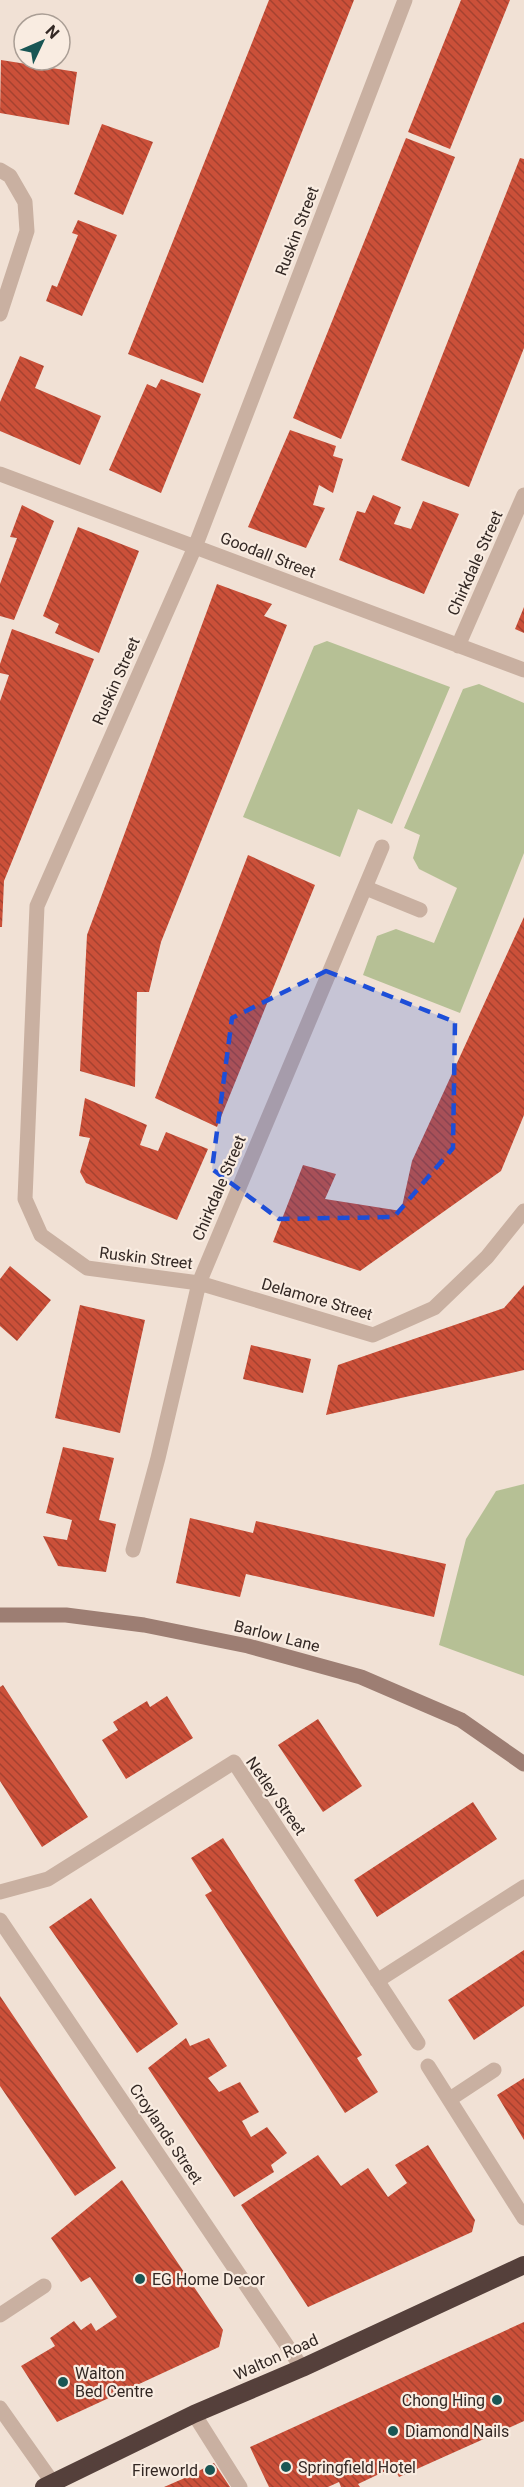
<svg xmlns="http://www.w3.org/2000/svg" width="524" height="2487" font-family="Roboto,sans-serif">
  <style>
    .green { fill: #b6c095 }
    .building { fill: url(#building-back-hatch) }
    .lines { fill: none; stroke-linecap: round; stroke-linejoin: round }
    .street { stroke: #c9b0a1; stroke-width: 15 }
    .secondary { stroke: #9d7e73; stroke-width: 15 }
    .highway { stroke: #55403b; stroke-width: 18 }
    .marked { fill: #1d4ed8; fill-opacity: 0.2; stroke: #1d4ed8; stroke-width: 4.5; stroke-dasharray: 12 8; stroke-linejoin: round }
    .poi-dot { fill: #195654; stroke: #f9ece1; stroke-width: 2 }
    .labels { text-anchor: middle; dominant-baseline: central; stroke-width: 4.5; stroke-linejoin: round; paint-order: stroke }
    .street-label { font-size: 16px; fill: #332824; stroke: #f9ece1 }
    .poi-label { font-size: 16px; fill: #332824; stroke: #f9ece1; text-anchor: start }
  </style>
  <defs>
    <pattern id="building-back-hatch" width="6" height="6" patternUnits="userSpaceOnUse" patternTransform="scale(1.5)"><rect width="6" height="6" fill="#cb5039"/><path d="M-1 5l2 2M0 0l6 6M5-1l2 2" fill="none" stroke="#a54230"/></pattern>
  </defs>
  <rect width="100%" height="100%" fill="#f1e1d5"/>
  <!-- green -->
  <path class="green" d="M327 641 450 687 392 824 358 809 340 857 243 817 314 646Z
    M479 684 524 703V853L460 1013 363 975 377 936 396 929 434 943 457 888 419 869 413 858 420 835 404 828 463 689Z
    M524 1484V1676L439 1645 466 1539 496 1491Z"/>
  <!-- building -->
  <path class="building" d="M269 0H354L203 383 128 354Z
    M461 0H510L450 149 408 132Z
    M1 60 77 72 69 125 0 113Z
    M102 124 153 142 123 215 74 194Z
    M406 138 455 157 341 439 293 418Z
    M520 158 524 159V348L469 487 401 460Z
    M78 220 117 235 82 316 46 301 52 285 57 287 78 235 72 233Z
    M20 356 44 366 35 388 101 416 80 465 0 431V402Z
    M161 379 201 394 161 493 109 470 147 384 156 388Z
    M290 430 336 446 333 456 343 459 333 493 319 485 313 505 325 508 306 548 248 527Z
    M373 495 401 507 394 524 411 529 423 501 459 514 424 594 339 560 357 511 365 513Z
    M22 505 54 521 14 620 0 616V584L17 538 10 537Z
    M78 527 139 551 99 653 55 633 59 624 43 616Z
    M217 584 272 604 264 616 287 625 161 942 149 992H137L135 1087 80 1071 87 935Z
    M524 607V633L515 629Z
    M12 629 94 659 4 881 2 927H0V701L9 675 0 673V664Z
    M248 855 315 885 217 1127 155 1098Z
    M524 917V1115L501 1171 360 1271 273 1242 303 1165 336 1174 325 1199 401 1211 412 1161Z
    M85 1098 147 1125 140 1145 158 1151 166 1132 208 1149 177 1220 86 1183 80 1172 90 1138 79 1136Z
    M10 1266 51 1300 17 1341 0 1326V1279Z
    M524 1285V1370L326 1415 338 1365 504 1308Z
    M80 1305 145 1320 120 1433 55 1418Z
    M251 1345 311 1359 303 1393 243 1379Z
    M63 1447 114 1458 99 1520 116 1524 106 1572 58 1566 43 1536 67 1540 72 1520 46 1513Z
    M190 1518 253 1533 256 1521 446 1564 434 1617 246 1574 240 1597 176 1583Z
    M3 1685 88 1817 42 1847 0 1781V1687Z
    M167 1696 193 1738 126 1779 102 1740 118 1730 113 1722 147 1701 150 1707Z
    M318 1719 362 1786 323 1812 278 1745Z
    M473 1802 497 1839 377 1917 354 1880Z
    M223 1838 362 2055 357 2058 378 2092 345 2113 205 1895 212 1891 191 1858Z
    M91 1898 178 2024 137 2053 49 1927Z
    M524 1950V2006L474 2040 448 2000Z
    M0 1996 116 2168 75 2196 0 2086Z
    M186 2038 190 2046 209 2038 227 2066 208 2078 219 2092 240 2082 259 2112 242 2121 251 2137 267 2127 287 2153 271 2165 274 2172 234 2197 148 2068Z
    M524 2078V2140L497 2095Z
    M428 2145 475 2220 472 2232 308 2307 241 2205 318 2155 341 2186 368 2168 388 2197 407 2183 395 2165Z
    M122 2180 223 2330 219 2347 57 2422 21 2366 55 2346 50 2338 74 2321 81 2330 91 2323 96 2331 117 2317 90 2277 81 2282 51 2238Z
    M524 2322V2421L399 2477 394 2467 358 2484 360 2487H341L339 2482 328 2487H269L250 2447Z
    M214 2463 230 2487H164L187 2477Z"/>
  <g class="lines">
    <!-- street -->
    <path class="street" d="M405 0 195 547 37 906 25 1199 41 1235 87 1268 199 1283 373 1335 434 1308 487 1257 524 1211
      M0 170 10 176 25 202 27 231 0 314
      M0 474 524 670
      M458 646 524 495
      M366 888 420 910
      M133 1550 158 1458 199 1283 382 847
      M0 1892 48 1879 234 1762 418 2043
      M0 1920 302 2368
      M377 1981 524 1887
      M428 2066 524 2218
      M450 2099 494 2070
      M0 2315 44 2286
      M0 2408 53 2483
      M194 2414 240 2487"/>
    <!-- secondary -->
    <path class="secondary" d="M0 1615H66L144 1625 248 1646 361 1677 461 1720 524 1764"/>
    <!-- highway -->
    <path class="highway" d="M44 2487 194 2414 302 2368 524 2265"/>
  </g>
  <!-- marked area -->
  <path class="marked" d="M326 971 455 1022 453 1148 394 1217 279 1219 212 1169 232 1018Z"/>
  <!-- markers -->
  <g class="poi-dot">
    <circle cx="140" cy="2279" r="6"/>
    <circle cx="63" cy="2382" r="6"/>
    <circle cx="497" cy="2400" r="6"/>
    <circle cx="393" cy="2431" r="6"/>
    <circle cx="286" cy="2467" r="6"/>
    <circle cx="210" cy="2470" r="6"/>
  </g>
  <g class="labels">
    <!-- street labels -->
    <g class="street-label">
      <text transform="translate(297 231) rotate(-69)">Ruskin Street</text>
      <text transform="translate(268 555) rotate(21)">Goodall Street</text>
      <text transform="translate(475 563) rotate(-66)">Chirkdale Street</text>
      <text transform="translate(116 681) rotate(-66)">Ruskin Street</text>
      <text transform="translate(219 1188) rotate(-67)">Chirkdale Street</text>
      <text transform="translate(146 1258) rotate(7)">Ruskin Street</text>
      <text transform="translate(317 1299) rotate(16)">Delamore Street</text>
      <text transform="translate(277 1636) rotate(14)">Barlow Lane</text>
      <text transform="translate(276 1796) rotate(55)">Netley Street</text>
      <text transform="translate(166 2134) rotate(56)">Croylands Street</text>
      <text transform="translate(276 2357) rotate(-24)">Walton Road</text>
    </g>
    <!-- poi labels -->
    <g class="poi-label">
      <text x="152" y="2279">EG Home Decor</text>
      <text x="75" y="2373">Walton<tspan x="75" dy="18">Bed Centre</tspan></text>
      <text x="485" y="2400" text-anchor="end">Chong Hing</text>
      <text x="405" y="2431">Diamond Nails</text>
      <text x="298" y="2467">Springfield Hotel</text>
      <text x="198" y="2470" text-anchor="end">Fireworld</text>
    </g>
  </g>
  <!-- north arrow -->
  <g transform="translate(42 42) rotate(46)"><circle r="28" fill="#f9ece1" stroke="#aa9e95" stroke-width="1.5"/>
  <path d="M0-4.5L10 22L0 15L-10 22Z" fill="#195654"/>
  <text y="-9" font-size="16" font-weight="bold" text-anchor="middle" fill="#332824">N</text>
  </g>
</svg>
